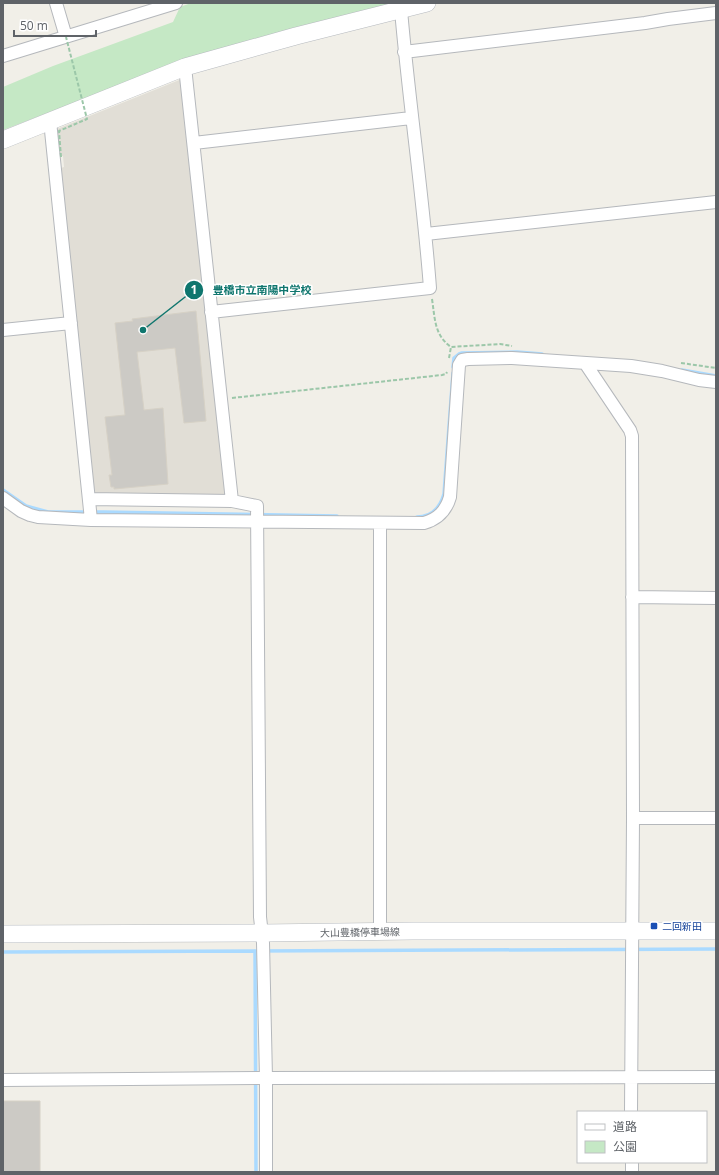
<svg xmlns="http://www.w3.org/2000/svg" width="719" height="1175" font-family="'Open Sans','Noto Sans JP',sans-serif">
  <style>
    .education { fill: #e1ded6 }
    .green { fill: #c5e8c5 }
    .lines { fill: none; stroke-linecap: round; stroke-linejoin: round }
    .stream { stroke: #aadaff; stroke-width: 3.5 }
    .building { fill: #cccac5; stroke: #d6d1c6 }
    .street-casing { stroke: #b5b8bc; stroke-width: 14 }
    .secondary-casing { stroke: #b6babf; stroke-width: 18 }
    .path { stroke: #9cc7a9; stroke-width: 2; stroke-dasharray: 4 2; stroke-linecap: butt }
    .street { stroke: #fff; stroke-width: 12 }
    .secondary { stroke: #fff; stroke-width: 17 }
    .path-bridge { stroke: #9cc7a9; stroke-width: 2; stroke-dasharray: 4 2; stroke-linecap: butt }
    .transit-dot { fill: #1a4fb4; stroke: #fff; stroke-width: 1.5 }
    .labels { text-anchor: middle; dominant-baseline: central; stroke-width: 3; stroke-linejoin: round; paint-order: stroke }
    .transit-label { font-size: 10px; fill: #164399; stroke: #fff; text-anchor: start }
    .street-label { font-size: 10px; fill: #5f6368; stroke: #fff }
    .leader { fill: none; stroke: #0f766e; stroke-width: 1.5 }
    .callout-dot { fill: #0f766e; stroke: #fff; stroke-width: 1.5 }
    .mark-label { font-size: 12px; text-anchor: middle; font-weight: bold; fill: #fff }
    .callout-label { font-size: 11px; text-anchor: middle; font-weight: bold; fill: #0f766e; stroke: #fff; stroke-width: 3; stroke-linejoin: round; paint-order: stroke }
  </style>
  <rect width="100%" height="100%" fill="#f1efe8"/>
  <!-- education -->
  <path class="education" d="M182 79 226 495 94 493 61 168 64 167 63 156H60L57 129Z"/>
  <!-- green -->
  <path class="green" d="M191 3H399L189 59 3 130V87L53 66 173 22 180 7Z"/>
  <g class="lines">
    <!-- stream -->
    <path class="stream" d="M453 367 454 358 459 354 462 353 517 352 542 354
      M682 370 716 376
      M3 490 26 506 48 512H103L337 516
      M417 517C432 517 440 508 444 494L453 373
      M255 951 256 1172
      M3 952 716 949"/>
  </g>
  <!-- building -->
  <path class="building" d="M196 311 206 421 184 423 175 348 137 352 144 410 163 408 168 484 114 489V487H111L109 475H112L105 417 125 415 115 323 133 321 132 319Z
    M3 1101H40V1172H3Z"/>
  <g class="lines">
    <!-- street casing -->
    <g class="street-casing">
      <path id="street" d="M56 3 66 37
        M404 52 645 23 668 19 716 13
        M3 56 176 3
        M185 67 232 501 257 506 260 917 263 943 266 1078V1172
        M50 121 91 520
        M194 143 411 118
        M426 234 716 202
        M211 312 430 288C423 195 409 103 401 10
        M3 330 71 323
        M585 363 630 430 632 436 633 818 631 1112
        M3 498 21 511 30 515 38 517 91 520 424 523C438 519 446 511 450 497L459 365 462 360 468 359 512 358 631 366 662 371 699 380 716 382
        M89 499 232 501
        M380 524V932
        M632 597 716 598
        M633 818H716
        M3 1080 266 1078 716 1077
        M632 1162V1172"/>
    </g>
    <!-- secondary casing -->
    <g class="secondary-casing">
      <path id="secondary" d="M3 140 185 67 296 36 427 3
        M3 934 263 933 413 931H716"/>
    </g>
    <!-- path -->
    <path class="path" d="M432 299C435 318 434 335 451 347L500 344 512 346
      M449 358 451 347
      M681 363 716 368
      M232 398 442 375 446 374 447 372"/>
    <!-- street -->
    <use href="#street" class="street"/>
    <!-- secondary -->
    <use href="#secondary" class="secondary"/>
    <!-- path-bridge -->
    <path class="path-bridge" d="M61 157 59 131 87 119 66 37"/>
  </g>
  <!-- markers -->
  <rect class="transit-dot" x="650" y="922" width="8" height="8" rx="2"/>
  <g class="labels">
    <!-- transit labels -->
    <g class="transit-label">
      <text x="662" y="926">二回新田</text>
    </g>
    <!-- street labels -->
    <g class="street-label">
      <text transform="translate(360 932) rotate(-1)">大山豊橋停車場線</text>
    </g>
  </g>
  <!-- callouts -->
  <path class="leader" d="M143 330L194 290"/>
  <g class="callout-dot">
    <circle cx="143" cy="330" r="4"/>
    <circle cx="194" cy="290" r="10"/>
  </g>
  <g class="mark-label">
    <text x="194" y="294">1</text>
  </g>
  <g class="callout-label">
    <text x="262" y="294">豊橋市立南陽中学校</text>
  </g>
  <!-- border -->
  <rect width="719" height="1175" fill="none" stroke="#5f6368" stroke-width="8"/>
  <!-- legend -->
  <rect x="577" y="1111" width="130" height="52" fill="#ffffff" stroke="#bfc1c3"/>
  <rect x="585" y="1124" width="20" height="6" fill="#ffffff" stroke="#bfc1c3"/>
  <text x="613" y="1131" font-size="12" fill="#5f6368">道路</text>
  <rect x="585" y="1141" width="20" height="12" fill="#c5e8c5" stroke="#bfc1c3"/>
  <text x="613" y="1151" font-size="12" fill="#5f6368">公園</text>
  <!-- scale -->
  <path d="M14 30v6h82v-6" fill="none" stroke="#5f6368" stroke-width="2"/>
  <text x="20" y="30" font-size="12" fill="#5f6368" stroke="#ffffff" stroke-width="3" paint-order="stroke">50 m</text>
</svg>
